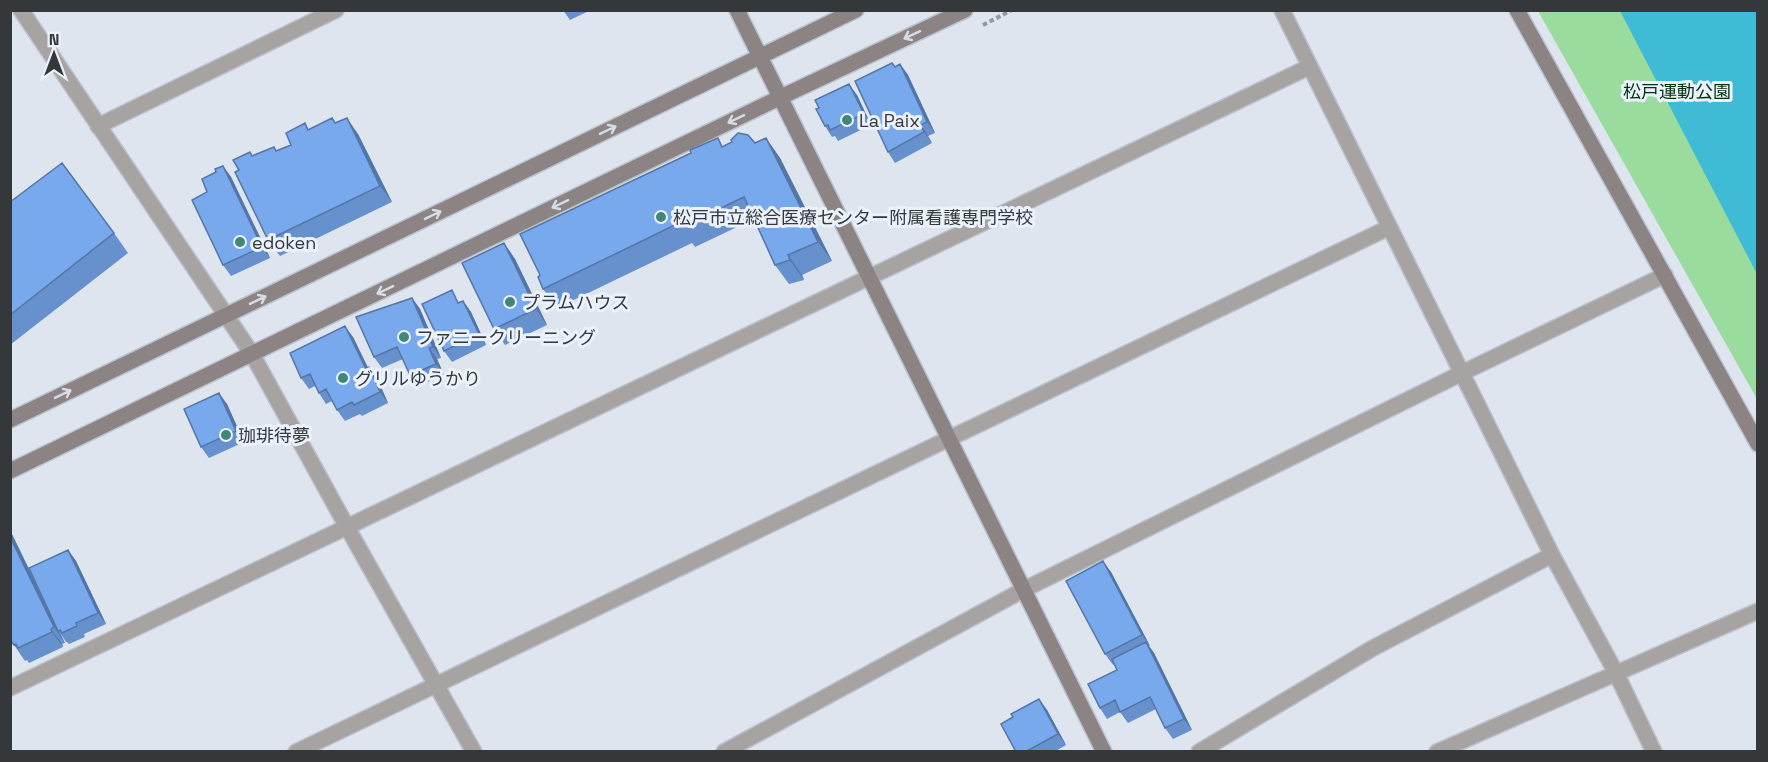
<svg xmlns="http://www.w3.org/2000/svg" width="1768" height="762" font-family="'Space Grotesk','Noto Sans JP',sans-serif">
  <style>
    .green { fill: #9adb9e }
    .water { fill: #3fbbd6 }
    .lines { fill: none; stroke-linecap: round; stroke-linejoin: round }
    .street-casing { stroke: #bcc2cb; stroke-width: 18 }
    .secondary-casing { stroke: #bcc2cb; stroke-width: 18 }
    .path { stroke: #93989f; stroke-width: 4; stroke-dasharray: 4.5 3; stroke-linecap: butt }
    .street { stroke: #a8a3a3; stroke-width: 15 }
    .secondary { stroke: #8b8384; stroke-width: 15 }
    .wall { fill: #6791cc }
    .shaded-wall { fill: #5476a6 }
    .building { fill: #78a9ed; stroke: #5476a6; stroke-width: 1.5 }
    .oneway { stroke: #d8dce4 }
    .poi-dot { fill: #40867d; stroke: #ebf2fc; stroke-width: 2 }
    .labels { text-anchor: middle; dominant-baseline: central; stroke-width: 6; stroke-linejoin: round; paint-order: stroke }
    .park-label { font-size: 18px; fill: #00330a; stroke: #ebf2fc }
    .poi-label { font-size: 18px; fill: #35383b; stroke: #ebf2fc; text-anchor: start }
  </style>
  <rect width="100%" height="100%" fill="#dee5ef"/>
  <!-- green -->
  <path class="green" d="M1538 11H1757V399Z"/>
  <!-- water -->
  <path class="water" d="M1620 11H1757V274Z"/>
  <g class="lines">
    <!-- street casing -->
    <g class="street-casing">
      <path id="street" d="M21 10 252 354 347 527 474 752
        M1282 10 1552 555 1616 673 1654 752
        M98 126 336 10
        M10 688 1309 67
        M296 752 1388 228
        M724 752 1023 590 1462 373 1665 275
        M1199 752 1373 648 1552 555
        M1437 752 1758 611"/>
    </g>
    <!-- secondary casing -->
    <g class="secondary-casing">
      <path id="secondary" d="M737 10 1104 752
        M1517 10 1758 444
        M10 420 856 10
        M10 471 781 97 965 10"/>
    </g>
    <!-- path -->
    <path class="path" d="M983 25 1012 10"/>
    <!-- street -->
    <use href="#street" class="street"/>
    <!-- secondary -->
    <use href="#secondary" class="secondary"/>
  </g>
  <!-- wall -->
  <path class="wall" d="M563 10H591L570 20Z
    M900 64 908 75 935 133 928 136 932 143 895 163 888 152 895 67Z
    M857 95 871 125 838 141 835 136 832 137 825 126Z
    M332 118 336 123 358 134 392 202 280 256 268 240 239 170 252 156 277 151 291 145 309 129Z
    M766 138 780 158 832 261 802 275 804 280 789 284 775 265 754 219 695 247 692 243 557 308 543 289 724 146 755 143Z
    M223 166 231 177 270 258 231 276 223 265 207 192 216 172Z
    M10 202 114 233 128 253 10 345Z
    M504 243 515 259 547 325 505 345 494 329Z
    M412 298 420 309 441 358 437 359 444 375 418 386 410 375 403 359 382 368 374 357Z
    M463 301 471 312 486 345 452 362 444 351 460 302Z
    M353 337 368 368 369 367 377 378 388 403 362 416 360 414 345 421 337 410 332 401 326 404 319 393 315 386 309 389 301 378Z
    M227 404 244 442 209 458 201 447Z
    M10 530 38 587 68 550 76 561 106 624 84 634 85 637 69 644 67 642H66L61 634 65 643 62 644 63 647 29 663 27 660 25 661 14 645 10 639Z
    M1111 572 1150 646H1149L1154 653 1192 730 1173 739 1165 728 1156 709 1128 723 1120 712 1107 719 1100 708 1117 670 1114 664 1113 665 1105 654Z
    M1039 699 1047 710 1066 745 1054 752H1016Z"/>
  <!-- shaded-wall -->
  <path class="shaded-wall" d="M900 64 908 75 935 133 927 122Z
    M849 84 857 95 871 125 864 114Z
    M347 118 358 134 392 202 380 186Z
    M921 125 928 136 932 143 924 132Z
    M766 138 780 158 832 261 818 242Z
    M223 166 231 177 270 258 262 247Z
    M504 243 515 259 547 325 536 309Z
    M788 255 802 275 804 280 790 260Z
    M412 298 420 309 441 358 433 347Z
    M463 301 471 312 486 345 479 334Z
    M345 326 353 337 374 380 366 369Z
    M429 348 437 359 444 375 436 364Z
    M369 367 377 378 388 403 380 392Z
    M219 393 227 404 244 442 236 431Z
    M10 530 58 631 65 643 54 627 10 537Z
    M68 550 76 561 106 624 98 613Z
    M1103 561 1111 572 1150 646 1142 635Z
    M51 629 62 644 63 647 52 632Z
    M1146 642 1154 653 1192 730 1184 719Z
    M1039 699 1047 710 1066 745 1058 734Z"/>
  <!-- building -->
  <path class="building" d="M892 63 895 67 900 64 927 122 921 125 924 132 888 152 855 81Z
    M849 84 864 114 830 130 828 125 825 126 816 109 819 108 815 100Z
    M332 118 335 123 347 118 380 186 268 240 235 172 239 170 233 160 250 152 252 156 274 147 276 151 291 145 286 133 305 123 308 130Z
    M738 133 748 135 755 143 766 138 818 242 788 255 790 260 775 265 744 197 681 227 679 223 543 289 538 277 540 275 520 234 691 153 690 150 718 138 722 147 732 142 731 140Z
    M62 163 114 233 10 315V202Z
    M223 166 262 247 223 265 192 200 207 192 202 179 216 172 215 169Z
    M504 243 536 309 494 329 462 263Z
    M452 290 458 303 463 301 479 334 444 351 422 304Z
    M412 298 433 347 429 348 436 364 410 375 397 347 374 357 356 317Z
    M345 326 366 369 369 367 380 392 354 405 352 402 337 410 326 389 319 393 310 374 301 378 290 353Z
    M219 393 236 431 201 447 184 409Z
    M10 537 54 627 51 629 52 632 18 648 16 644 14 645 10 639Z
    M68 550 98 613 76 623 77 626 62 633 60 630 58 631 29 568Z
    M1103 561 1142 635 1105 654 1066 581Z
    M1146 642 1184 719 1165 728 1150 697 1120 712 1115 700 1100 708 1088 684 1117 670 1112 659Z
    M1039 699 1058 734 1025 752H1016L1001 724 1013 717 1011 714Z"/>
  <!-- one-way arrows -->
  <defs><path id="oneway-shaft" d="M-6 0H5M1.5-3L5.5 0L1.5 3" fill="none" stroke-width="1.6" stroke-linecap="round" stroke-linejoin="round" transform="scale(1.5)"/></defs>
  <g class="oneway">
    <use href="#oneway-shaft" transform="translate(912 35) rotate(155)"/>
    <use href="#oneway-shaft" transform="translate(736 119) rotate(154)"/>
    <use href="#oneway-shaft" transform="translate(608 130) rotate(-26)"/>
    <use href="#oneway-shaft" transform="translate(560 204) rotate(154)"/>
    <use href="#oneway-shaft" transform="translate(433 215) rotate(-26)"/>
    <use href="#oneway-shaft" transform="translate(385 290) rotate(154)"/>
    <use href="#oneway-shaft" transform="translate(258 300) rotate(-26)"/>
    <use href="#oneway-shaft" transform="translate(63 394) rotate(-26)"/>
  </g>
  <!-- markers -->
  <g class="poi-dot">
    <circle cx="847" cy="120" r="6"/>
    <circle cx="661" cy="217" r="6"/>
    <circle cx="240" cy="242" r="6"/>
    <circle cx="510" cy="302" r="6"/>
    <circle cx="404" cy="337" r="6"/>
    <circle cx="343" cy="378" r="6"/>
    <circle cx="226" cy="435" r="6"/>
  </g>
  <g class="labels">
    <!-- park labels -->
    <g class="park-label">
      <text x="1677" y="91">松戸運動公園</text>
    </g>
    <!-- poi labels -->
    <g class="poi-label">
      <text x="859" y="120">La Paix</text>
      <text x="673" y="217">松戸市立総合医療センター附属看護専門学校</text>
      <text x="252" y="242">edoken</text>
      <text x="522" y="302">プラムハウス</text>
      <text x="416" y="337">ファニークリーニング</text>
      <text x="355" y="378">グリルゆうかり</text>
      <text x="238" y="435">珈琲待夢</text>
    </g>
  </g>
  <!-- border -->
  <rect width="1768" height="762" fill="none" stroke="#35383b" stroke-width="24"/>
  <!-- north arrow -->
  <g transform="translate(54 54)" stroke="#ebf2fc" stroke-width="4.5" paint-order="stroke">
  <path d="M0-4.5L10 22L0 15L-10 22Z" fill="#35383b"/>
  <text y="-9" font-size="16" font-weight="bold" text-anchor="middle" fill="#35383b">N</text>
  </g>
</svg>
